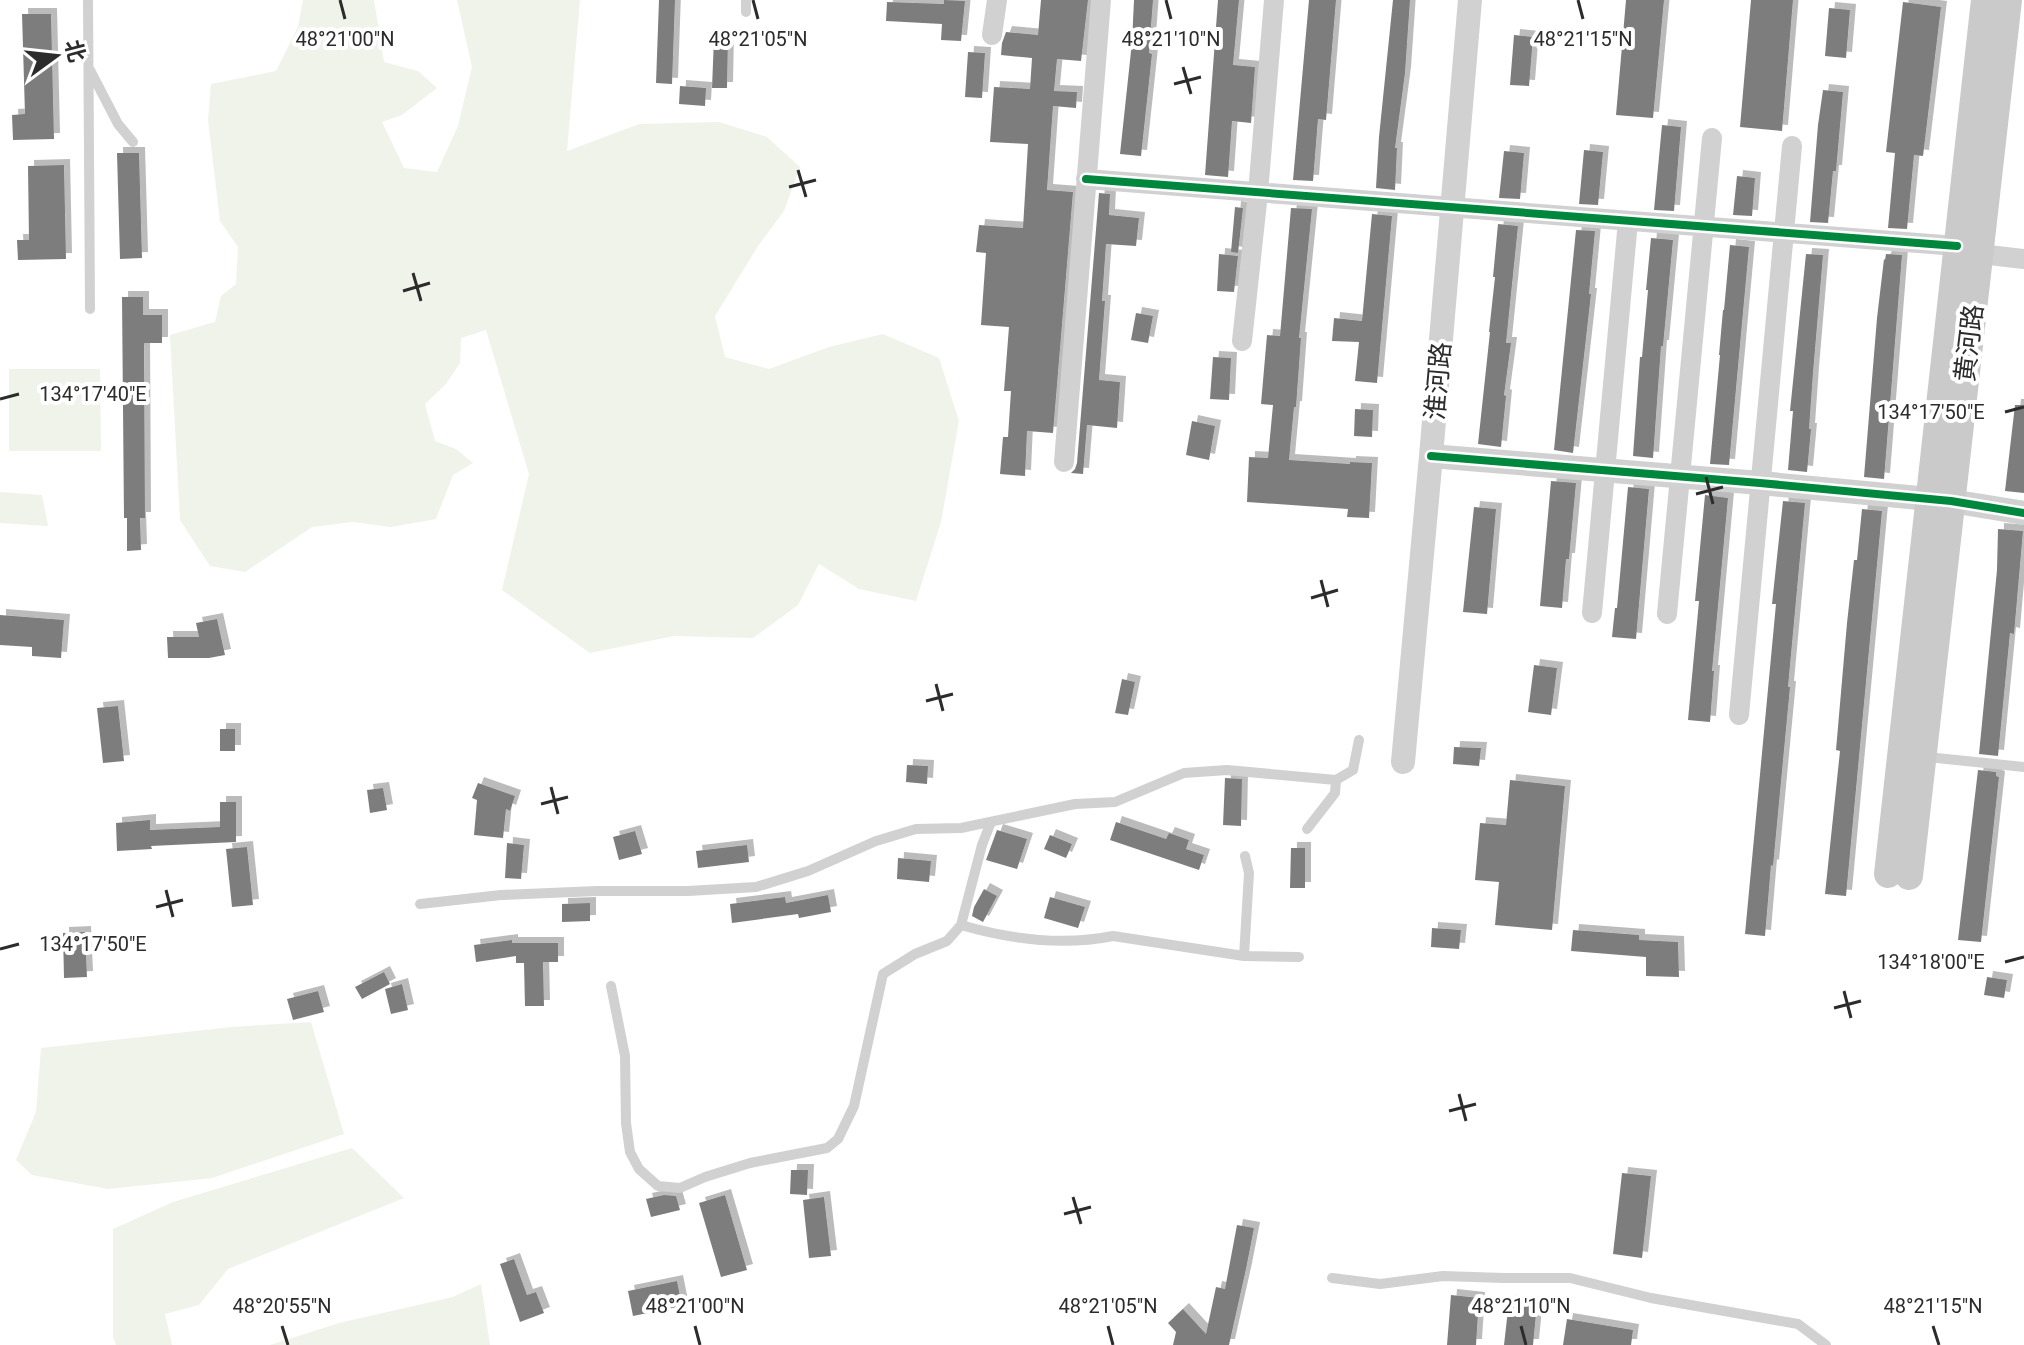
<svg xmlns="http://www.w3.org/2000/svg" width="2024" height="1345" font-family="Roboto,'Noto Sans SC',sans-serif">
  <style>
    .green { fill: #f0f3ea }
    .building { fill: #7d7d7d; filter: url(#shadow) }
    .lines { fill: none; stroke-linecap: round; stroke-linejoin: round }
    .service { stroke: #d1d1d1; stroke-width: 10 }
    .minor { stroke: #d1d1d1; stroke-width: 20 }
    .tertiary { stroke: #d1d1d1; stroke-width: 24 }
    .secondary { stroke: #cacaca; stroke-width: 28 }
    .cycleway-casing { stroke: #fff; stroke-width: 13 }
    .cycleway { stroke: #00873e; stroke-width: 8 }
    .ticks { fill: none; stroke: #2c2c2c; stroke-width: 3 }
    .labels { text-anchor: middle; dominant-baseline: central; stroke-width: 8; stroke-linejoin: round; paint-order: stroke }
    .street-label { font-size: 26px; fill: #2c2c2c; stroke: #fff }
    .ticks-label { font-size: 20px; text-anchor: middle; fill: #2c2c2c; stroke: #fff; stroke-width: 8; stroke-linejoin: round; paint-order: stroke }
  </style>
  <defs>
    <filter id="shadow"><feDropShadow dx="6" dy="-6" stdDeviation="0" flood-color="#0004"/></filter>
  </defs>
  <rect width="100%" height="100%" fill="#fff"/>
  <!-- green -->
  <path class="green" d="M303 0H374L384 62 418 71 437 88 402 115 382 122 404 168 437 172 458 126 472 67 457 0H580L567 151 639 124 719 122 767 137 800 167 784 211 758 246 715 316 725 357 769 369 829 347 883 334 939 358 959 421 941 522 916 601 859 589 819 564 798 605 753 638 674 636 590 653 502 590 529 474 486 330 461 338 460 363 446 384 425 404 435 441 456 449 473 463 453 475 436 519 391 527 353 522 312 527 245 572 210 566 180 520 170 335 215 322 221 296 236 284 238 247 220 221 208 120 211 84 276 71 298 27Z
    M9 369H100L101 451H9Z
    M0 492 42 495 48 526 0 523Z
    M311 1022 344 1134 212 1178 108 1189 32 1175 16 1160 36 1112 41 1048 232 1027Z
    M352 1148 404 1198 228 1269 199 1305 165 1314 172 1345H116L113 1337V1229L173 1202Z
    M481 1284 490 1345H270L339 1323 453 1297Z"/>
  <!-- building -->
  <path class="building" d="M659 0H675L672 84 656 83Z
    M944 0 965 1 961 41 941 40 942 24 886 21 887 2 944 4Z
    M1041 0H1088L1081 61 1057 59 1054 91 1077 92 1076 108 1053 106 1047 190 1073 192 1053 433 1027 431 1025 476 1000 474 1003 437H1008L1011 391H1004L1009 327 981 325 986 253 976 252 979 225 1023 228 1028 144 990 142 994 87 1030 89 1032 58 1001 55 1002 43 1006 32 1038 35Z
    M1134 0H1153L1149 53 1152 54 1141 156 1120 154 1132 42Z
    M1218 0H1239L1233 65 1255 67 1251 123 1232 121 1228 177 1205 175Z
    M1309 0H1336L1326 120 1318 119 1313 181 1293 180Z
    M1393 0H1410L1405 73 1395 148H1397L1395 190 1376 188 1379 137Z
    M1626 0H1664L1653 118 1616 115Z
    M1751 0H1793L1782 131 1740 127Z
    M1903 2 1941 7 1923 156 1914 155 1907 229 1888 228 1895 153 1886 152Z
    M1829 8 1850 10 1846 58 1825 56Z
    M22 14H51L54 139 13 140 12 115 25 114Z
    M1514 35 1533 37 1529 86 1510 85Z
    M714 38H728L727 88H712Z
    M968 52 985 53 982 98 965 97Z
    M680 86 706 88 705 106 679 104Z
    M1823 90 1843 92 1836 171H1833L1828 223 1810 222 1818 125Z
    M1662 125 1681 127 1674 211 1654 210Z
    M1584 150 1603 152 1598 205 1579 204Z
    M1504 151 1524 153 1520 199 1499 198Z
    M117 153H139L142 258 120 259Z
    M64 165 66 259 18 260 17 240H29L28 166Z
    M1737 176 1755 178 1752 216 1733 215Z
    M1099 193 1110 194 1109 215 1139 218 1136 246 1106 244 1102 301H1105L1099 380 1120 382 1117 428 1087 425 1083 474 1071 473 1075 469 1077 463Z
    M1235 207 1243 208 1238 253 1231 252Z
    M1291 208 1312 209 1299 338H1301L1296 407H1294L1289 460 1350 464V462L1372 463 1369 518 1347 517 1348 509 1247 502 1249 457 1268 458 1273 405 1261 404 1267 335 1280 336Z
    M1372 214 1392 216 1377 383 1355 381 1359 342 1332 341 1334 318 1362 321Z
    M1498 224 1518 226 1506 343H1511L1504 395 1506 396 1501 447 1478 444 1490 332H1489L1495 277H1493Z
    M1576 230 1595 231 1589 294H1591L1573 453 1554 450Z
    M1651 238 1673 240 1663 346H1661L1653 458 1633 456 1640 357H1642L1648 290H1646Z
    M1730 245 1749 247 1729 465 1710 464 1720 355H1719L1723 310H1724Z
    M1219 254 1238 256 1234 292 1217 291Z
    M1806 254 1823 255 1813 373 1809 429H1811L1807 472 1788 470 1793 411H1790Z
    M1886 254 1902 255 1884 479 1864 477 1877 318 1884 259 1885 260Z
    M122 297H143V315H162V343H144L145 518H140L141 550 127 551V518H124Z
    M1136 313 1153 316 1148 343 1131 340Z
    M1213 357 1231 358 1229 400 1210 399Z
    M2015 405H2024V493L2005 491Z
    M1355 409 1373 410 1372 437 1354 436Z
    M1192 421 1215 426 1209 460 1186 455Z
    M1551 481 1576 483 1569 559H1566L1562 608 1540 606Z
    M1628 487 1649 489 1636 639 1612 637 1615 608H1617Z
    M1705 495 1728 498 1712 671H1714L1710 722 1688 720 1699 601H1695Z
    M1783 501 1805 503 1788 687H1790L1773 866 1771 865 1765 936 1745 934 1776 604H1772Z
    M1474 507 1496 509 1487 614 1463 612Z
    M1862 509 1882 511 1846 896 1825 894 1840 751 1836 750 1847 623 1854 560H1857Z
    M1998 529 2023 531 2014 634 2010 633 1998 756 1979 754 1997 570Z
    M0 615 64 620 61 658 32 656V647L0 645Z
    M217 619 225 655 209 658H168L167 637H199L196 623Z
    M1534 665 1557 668 1551 715 1528 712Z
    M1122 679 1135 682 1128 715 1115 713Z
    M118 706 124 761 103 763 97 708Z
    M220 729H235V751H220Z
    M1454 747 1481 748 1479 766 1453 764Z
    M907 765 928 766 927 784 906 782Z
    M1978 770 1996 772V776L1999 777 1981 942 1958 940Z
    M1225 778 1242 779 1241 826 1223 825Z
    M1510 780 1565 786 1552 930 1495 925 1499 882 1475 880 1480 823 1506 825Z
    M478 783 515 796 510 811 506 809 503 838 474 835 477 800 472 798Z
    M383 788 387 810 370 813 367 790Z
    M220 802H236V842L151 846 152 849 117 851 116 823 150 820V830L220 827Z
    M1116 822 1166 839 1169 833 1189 840 1186 849 1204 855 1199 870 1110 840Z
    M997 830 1027 839 1017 869 986 860Z
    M635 831 642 854 619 860 613 837Z
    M1050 835 1072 844 1066 858 1044 849Z
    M507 843 524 845 521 879 505 878Z
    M747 845 749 862 698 868 696 851Z
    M247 847 253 905 232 907 226 849Z
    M1291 848H1305V888H1290Z
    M898 858 931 861 929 882 897 879Z
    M984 889 997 896 983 922 972 916 974 907Z
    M828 895 831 912 799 918 798 914 732 923 730 904 785 897 786 903Z
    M1050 897 1085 907 1078 928 1044 918Z
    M590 903V921L562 922V904Z
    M1432 928 1461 930 1459 949 1431 947Z
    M1573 930 1639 935V940L1678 942 1679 977 1646 976V957L1571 951Z
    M85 932 87 977 64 978 63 933Z
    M512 940V943H558V962H543L544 1006H525L524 963H516V956L476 962 474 945Z
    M384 972 390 984 362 999 355 987Z
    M1987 977 2007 980 2004 998 1984 995Z
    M402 984 408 1010 391 1014 385 989Z
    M318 991 324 1012 293 1020 287 999Z
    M791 1170H808L807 1195 790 1194Z
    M1622 1173 1651 1176 1642 1258 1613 1254Z
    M664 1195 676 1196 680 1210 651 1217 646 1199Z
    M725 1195 747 1270 721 1277 699 1203Z
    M824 1197 831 1256 809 1258 803 1200Z
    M1237 1225 1254 1228 1246 1269 1229 1345H1173L1176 1332 1168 1323 1183 1309 1206 1334 1216 1287 1225 1289Z
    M514 1259 527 1295 536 1292 544 1313 520 1322 500 1264Z
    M677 1281 682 1306 633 1316 628 1291Z
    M1451 1295 1479 1298 1476 1345H1447Z
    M1509 1301 1537 1304 1533 1345H1504Z
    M1567 1319 1633 1330 1631 1345H1563Z"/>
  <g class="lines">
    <!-- service -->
    <path class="service" d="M88 0 90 309
      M746 12V0
      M90 70 118 124 133 142
      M1927 757 2024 767
      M1307 829 1335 793 1336 780
      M420 904 501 895 597 891H688L756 887 808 871 876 841 916 829 961 828 1075 804 1115 802 1184 773 1227 770 1336 780 1353 770 1359 740
      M961 925C1009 939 1063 946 1113 936L1244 956 1299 957
      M1244 956 1249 873 1245 856
      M611 986 625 1056 626 1123 630 1152 639 1169 658 1186 680 1188 705 1177 750 1163 827 1148 838 1139 854 1106 883 974 915 954 947 941 961 925 982 845 991 822
      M1332 1278 1380 1284 1443 1276 1504 1278H1570L1651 1298 1798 1324 1826 1345"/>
    <!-- minor -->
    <path class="minor" d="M992 35 997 0
      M1086 179 1957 246
      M1980 254 2024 259
      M1242 341 1258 193 1274 0
      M1064 462 1101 0
      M1592 613 1628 221
      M1667 614 1712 138
      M1739 715 1792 146"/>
    <!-- tertiary -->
    <path class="tertiary" d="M1431 456 1760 483 1951 501 2024 513
      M1403 762 1431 456 1470 0"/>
    <!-- secondary -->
    <path class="secondary" d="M1888 874 1985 0
      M1909 876 2008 0"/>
    <!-- cycleway casing -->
    <g class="cycleway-casing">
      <path id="cycleway" d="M1086 179 1957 246
        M1431 456 1760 483 1951 501 2024 513"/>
    </g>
    <!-- cycleway -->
    <use href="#cycleway" class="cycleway"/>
  </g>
  <!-- ticks -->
  <path class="ticks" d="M340 0 345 19M753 0 758 19M1166 0 1171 19M1578 0 1583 19M1183 67 1191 94M1174 84 1201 77M798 170 806 197M789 187 816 180M413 273 421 301M403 291 430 283M0 399 19 394M2005 412 2024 407M1706 477 1713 504M1696 494 1723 487M1321 580 1328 607M1311 598 1338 590M936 684 943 711M926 701 953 694M551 787 558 814M541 804 568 797M166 890 173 917M156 907 183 900M0 949 19 944M2005 962 2024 957M1844 991 1851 1018M1834 1008 1861 1001M1459 1094 1466 1121M1449 1111 1476 1104M1073 1197 1081 1224M1064 1214 1091 1207M282 1326 288 1345M695 1326 700 1345M1108 1326 1113 1345M1521 1326 1526 1345M1933 1326 1939 1345"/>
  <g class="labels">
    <!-- street labels -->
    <g class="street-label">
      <text transform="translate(1969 343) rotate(-83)">黄河路</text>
      <text transform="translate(1438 381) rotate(-85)">淮河路</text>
    </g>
  </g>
  <g class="ticks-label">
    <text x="345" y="46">48°21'00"N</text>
    <text x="758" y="46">48°21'05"N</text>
    <text x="1171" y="46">48°21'10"N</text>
    <text x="1583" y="46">48°21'15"N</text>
    <text x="93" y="401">134°17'40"E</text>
    <text x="1931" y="419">134°17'50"E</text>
    <text x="93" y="951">134°17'50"E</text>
    <text x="1931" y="969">134°18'00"E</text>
    <text x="282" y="1313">48°20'55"N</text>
    <text x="695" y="1313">48°21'00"N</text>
    <text x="1108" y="1313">48°21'05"N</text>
    <text x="1521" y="1313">48°21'10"N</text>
    <text x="1933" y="1313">48°21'15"N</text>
  </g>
  <!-- north arrow -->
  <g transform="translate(56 56) rotate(75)" stroke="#ffffff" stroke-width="6" paint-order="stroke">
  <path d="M0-6L14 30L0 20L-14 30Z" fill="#2c2c2c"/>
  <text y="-12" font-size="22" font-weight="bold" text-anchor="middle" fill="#2c2c2c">北</text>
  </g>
</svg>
